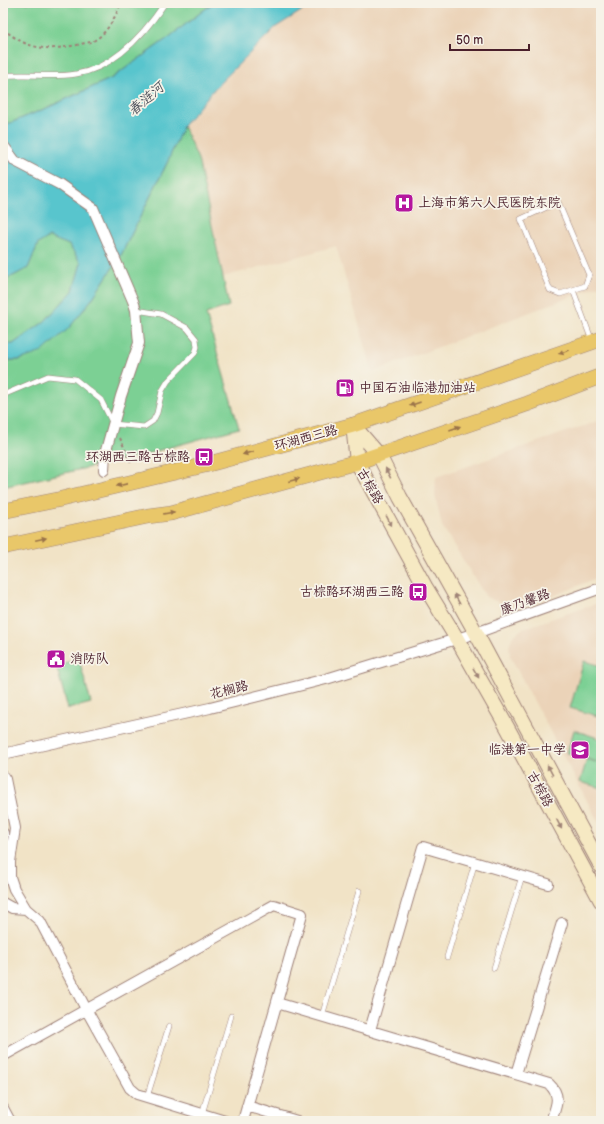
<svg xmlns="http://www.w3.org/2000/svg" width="604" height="1124" font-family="'Balsamiq Sans','LXGW WenKai TC',sans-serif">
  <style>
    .built { fill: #ebd3b8 }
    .green { fill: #7bd094; stroke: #627860 }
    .water { fill: #58c5cd; stroke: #51727c }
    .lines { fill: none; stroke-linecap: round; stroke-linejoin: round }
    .lane-casing { stroke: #9e8178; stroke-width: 6 }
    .street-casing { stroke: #9e8178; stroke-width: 12 }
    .secondary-casing { stroke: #9e8178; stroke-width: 16 }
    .primary-casing { stroke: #9e8178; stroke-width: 16 }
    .path { stroke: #9e8178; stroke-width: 2; stroke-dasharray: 3 3; stroke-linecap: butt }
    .lane { stroke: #fff; stroke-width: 5 }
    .street { stroke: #fff; stroke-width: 10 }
    .secondary { stroke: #f6e9c3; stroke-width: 14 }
    .primary { stroke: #e9c769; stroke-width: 15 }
    .oneway { fill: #9a734a }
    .oneway2 { fill: #a08477 }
    .labels { text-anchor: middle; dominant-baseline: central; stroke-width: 3.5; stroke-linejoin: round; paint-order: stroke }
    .poi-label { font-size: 13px; fill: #4a1f2b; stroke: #f7f3e8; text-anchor: start }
    .street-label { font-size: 13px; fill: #4a1f2b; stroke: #f7f3e8 }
    .water-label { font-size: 14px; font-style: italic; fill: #4e515c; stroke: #f7f3e8 }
  </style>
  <rect width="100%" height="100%" fill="#f7f3e8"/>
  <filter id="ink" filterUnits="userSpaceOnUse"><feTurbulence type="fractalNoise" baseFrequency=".025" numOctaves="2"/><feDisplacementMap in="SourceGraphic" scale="8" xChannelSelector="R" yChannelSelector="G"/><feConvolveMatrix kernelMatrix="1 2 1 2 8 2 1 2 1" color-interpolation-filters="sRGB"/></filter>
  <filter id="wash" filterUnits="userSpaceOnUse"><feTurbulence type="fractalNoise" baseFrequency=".012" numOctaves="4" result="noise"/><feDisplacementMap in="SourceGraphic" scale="16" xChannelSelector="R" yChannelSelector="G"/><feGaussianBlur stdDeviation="0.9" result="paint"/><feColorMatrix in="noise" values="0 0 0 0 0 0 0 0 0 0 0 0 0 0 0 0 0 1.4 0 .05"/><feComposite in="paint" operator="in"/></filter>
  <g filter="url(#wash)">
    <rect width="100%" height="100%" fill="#f1e3c6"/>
    <!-- built -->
    <path class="built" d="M314 3H601V285L373 372 336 246 223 277 198 160 183 126 215 88 276 27Z
      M601 420V576L549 598 510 607 486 597 442 526 435 495 436 477Z
      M601 602V827L510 656 509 647 512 637 522 629Z"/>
    <!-- green -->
    <path class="green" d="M3 3H213L168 38 112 78 49 107 3 126Z
      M183 126 198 159 229 306 206 314 239 428 139 456 3 487V360H19L69 328 92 299 121 255 167 163Z
      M49 236 69 245 81 263 73 291 44 322 13 344 3 345V279L13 276 28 268 38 244Z
      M79 659 91 703 68 709 56 665Z
      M584 661 601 666V717L570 708Z
      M574 730 601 739V763L567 753Z
      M587 759 601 764V788L580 782Z"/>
    <!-- water -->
    <path class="water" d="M213 3H314L276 27 215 88 183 126 167 163 121 255 92 299 69 328 42 352 19 360H3V345L13 344 44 322 73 291 81 263 69 245 49 237 38 244 28 268 13 276 3 279V126L49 107 112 78 168 38Z"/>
  </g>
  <g filter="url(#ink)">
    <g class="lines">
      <!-- lane casing -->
      <g class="lane-casing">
        <path id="lane" d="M3 76C27 73 52 78 76 74 114 68 145 33 165 3
          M558 202 589 275 585 286 560 294 550 290 521 219Z
          M573 290 592 341
          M3 395 48 376 75 379 101 400 113 424 144 427 153 421 157 413 162 391 168 381 195 353 197 347 196 339 187 328 161 314 136 310
          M447 957 475 862
          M494 968 522 876
          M322 1016 359 891
          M147 1097 169 1026
          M202 1114 231 1016"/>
      </g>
      <!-- street casing -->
      <g class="street-casing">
        <path id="street" d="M3 145 15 161 59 184 93 208 133 301 136 310 139 343 121 396 105 454 104 470
          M3 754 210 708 326 679 476 633 601 588
          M3 776 5 779 15 828 10 862V877L14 889 26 909 40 921 86 1009 130 1088 137 1094 225 1121
          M3 833V843
          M3 903 12 908 26 909
          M277 1003 549 1084C562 1096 556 1106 551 1121
          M370 1030 423 847 548 884
          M3 1056 274 905 302 914 243 1121
          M516 1074 562 923
          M247 1106 297 1121
          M3 1108 10 1121"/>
      </g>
      <!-- secondary casing -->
      <g class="secondary-casing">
        <path id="secondary" d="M353 425 357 462 426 588 457 639 507 727 601 901
          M353 425 379 455 400 497 476 633 601 866"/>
      </g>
      <!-- primary casing -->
      <g class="primary-casing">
        <path id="primary" d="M3 511 57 500 205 465 353 425 601 339
          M3 547 148 516 171 513 357 462 527 404 601 376"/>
      </g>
      <!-- path -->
      <path class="path" d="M3 29C29 50 45 51 77 45 83 43 90 43 95 40 107 33 116 16 121 3
        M120 438 131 463"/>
      <!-- lane -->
      <use href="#lane" class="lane"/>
      <!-- street -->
      <use href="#street" class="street"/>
      <!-- secondary -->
      <use href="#secondary" class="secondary"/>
      <!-- primary -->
      <use href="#primary" class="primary"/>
    </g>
    <!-- one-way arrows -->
    <defs><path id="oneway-solid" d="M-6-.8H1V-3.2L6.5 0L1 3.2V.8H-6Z"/></defs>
    <g class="oneway">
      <use href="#oneway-solid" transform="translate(564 352) rotate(161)"/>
      <use href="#oneway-solid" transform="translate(415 404) rotate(161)"/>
      <use href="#oneway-solid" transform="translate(455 428) rotate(-19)"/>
      <use href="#oneway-solid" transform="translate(248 453) rotate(164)"/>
      <use href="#oneway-solid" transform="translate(294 480) rotate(-15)"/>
      <use href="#oneway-solid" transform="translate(122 485) rotate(167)"/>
      <use href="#oneway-solid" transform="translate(169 513) rotate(-10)"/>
      <use href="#oneway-solid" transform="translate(41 539) rotate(-12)"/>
    </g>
    <g class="oneway2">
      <use href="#oneway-solid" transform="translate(388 473) rotate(-117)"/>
      <use href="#oneway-solid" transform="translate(389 521) rotate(62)"/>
      <use href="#oneway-solid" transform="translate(457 599) rotate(-119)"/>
      <use href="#oneway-solid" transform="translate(476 673) rotate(60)"/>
      <use href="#oneway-solid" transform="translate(550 770) rotate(-118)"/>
      <use href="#oneway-solid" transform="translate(559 824) rotate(62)"/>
    </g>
  </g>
  <!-- icons -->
  <defs>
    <g id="hospital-square" transform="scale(1)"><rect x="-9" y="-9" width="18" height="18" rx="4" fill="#b5179e" stroke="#f7f3e8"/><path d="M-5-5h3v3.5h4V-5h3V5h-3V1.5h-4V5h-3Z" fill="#fff"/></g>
    <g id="fuel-square" transform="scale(1)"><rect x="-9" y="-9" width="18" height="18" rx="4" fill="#b5179e" stroke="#f7f3e8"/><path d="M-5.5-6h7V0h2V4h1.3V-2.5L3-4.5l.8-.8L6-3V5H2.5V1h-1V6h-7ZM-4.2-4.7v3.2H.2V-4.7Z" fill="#fff"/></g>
    <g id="bus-square" transform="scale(1)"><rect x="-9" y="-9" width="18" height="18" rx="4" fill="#b5179e" stroke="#f7f3e8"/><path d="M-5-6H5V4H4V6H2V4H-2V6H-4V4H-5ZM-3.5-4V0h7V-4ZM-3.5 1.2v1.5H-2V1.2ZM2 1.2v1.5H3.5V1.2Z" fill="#fff"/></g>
    <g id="civic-square" transform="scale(1)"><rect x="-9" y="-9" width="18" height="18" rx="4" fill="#b5179e" stroke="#f7f3e8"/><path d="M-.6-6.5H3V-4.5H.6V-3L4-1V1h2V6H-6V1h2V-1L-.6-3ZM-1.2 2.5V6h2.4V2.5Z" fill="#fff"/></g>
    <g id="school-square" transform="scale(1)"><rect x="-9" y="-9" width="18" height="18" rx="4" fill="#b5179e" stroke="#f7f3e8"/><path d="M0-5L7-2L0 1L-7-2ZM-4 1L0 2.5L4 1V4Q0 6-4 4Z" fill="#fff"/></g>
  </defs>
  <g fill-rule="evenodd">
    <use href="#hospital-square" x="404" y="203"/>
    <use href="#fuel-square" x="345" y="388"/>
    <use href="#bus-square" x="204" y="457"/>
    <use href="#bus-square" x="418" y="592"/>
    <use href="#civic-square" x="56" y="659"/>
    <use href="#school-square" x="580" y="750"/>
  </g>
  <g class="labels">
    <!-- poi labels -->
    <g class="poi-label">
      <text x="418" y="203">上海市第六人民医院东院</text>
      <text x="359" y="388">中国石油临港加油站</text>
      <text x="190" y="457" text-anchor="end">环湖西三路古棕路</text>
      <text x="404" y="592" text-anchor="end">古棕路环湖西三路</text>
      <text x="70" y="659">消防队</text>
      <text x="566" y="750" text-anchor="end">临港第一中学</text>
    </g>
    <!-- street labels -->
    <g class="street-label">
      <text transform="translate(306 438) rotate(-15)">环湖西三路</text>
      <text transform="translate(370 486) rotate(61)">古棕路</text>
      <text transform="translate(525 602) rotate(-20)">康乃馨路</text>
      <text transform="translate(229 690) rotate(-14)">花榈路</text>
      <text transform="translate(540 789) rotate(62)">古棕路</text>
    </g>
    <!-- water labels -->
    <g class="water-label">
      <text transform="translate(146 99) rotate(-41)">春涟河</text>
    </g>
  </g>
  <!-- margin -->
  <rect width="604" height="1124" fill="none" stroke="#f7f3e8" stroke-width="16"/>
  <!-- scale -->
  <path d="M450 44v6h79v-6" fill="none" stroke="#4a1f2b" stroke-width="2"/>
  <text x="456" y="44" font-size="12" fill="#4a1f2b" stroke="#f7f3e8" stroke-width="3" paint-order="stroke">50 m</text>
</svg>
